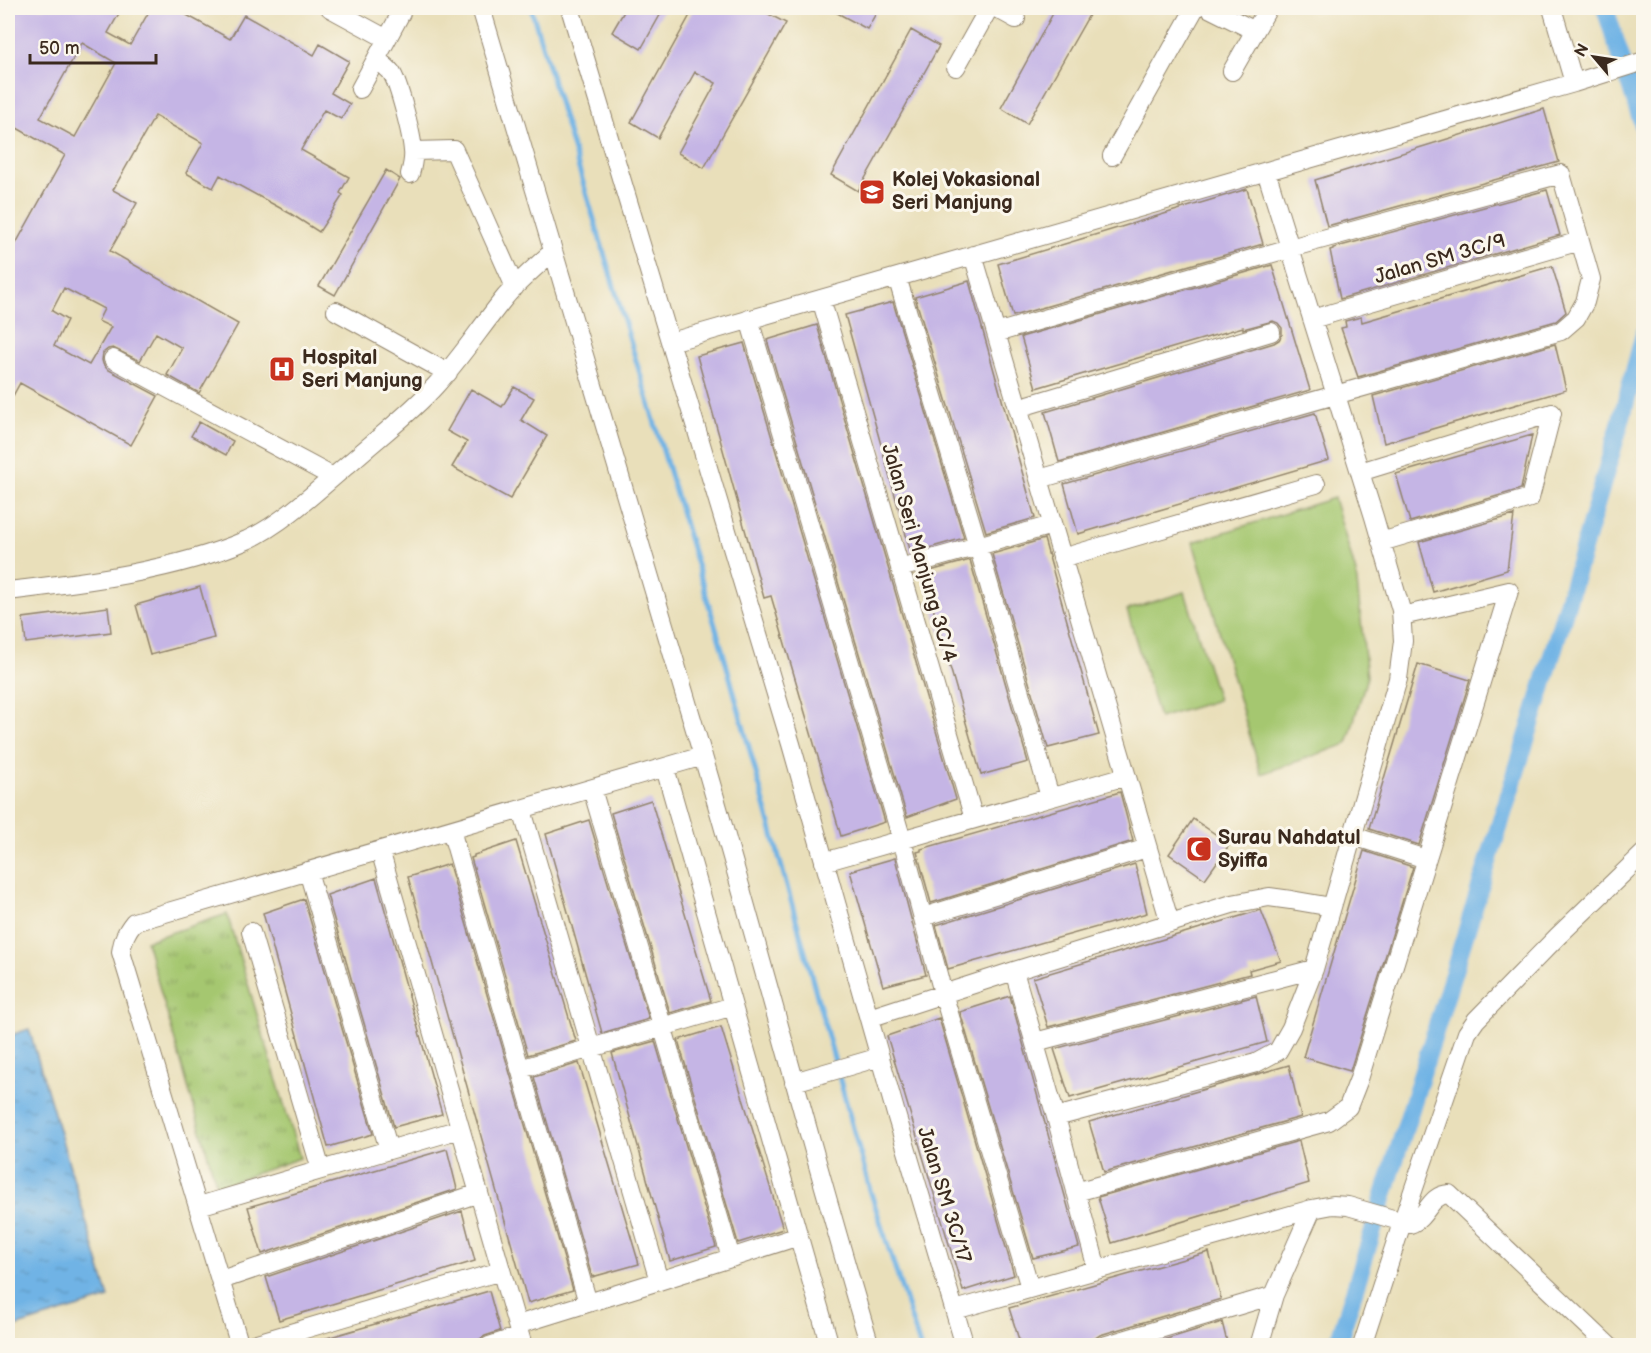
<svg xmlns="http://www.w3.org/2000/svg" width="1651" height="1353" font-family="'Balsamiq Sans',sans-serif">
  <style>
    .green { fill: #a5c770; stroke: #707847; stroke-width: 1.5 }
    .park { fill: url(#park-tufts); stroke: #707847; stroke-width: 1.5 }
    .water { fill: url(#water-ripples); stroke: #556e82; stroke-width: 1.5 }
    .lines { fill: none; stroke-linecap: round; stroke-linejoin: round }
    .stream { stroke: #6fb3e5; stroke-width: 5 }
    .canal { stroke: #6fb3e5; stroke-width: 18 }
    .building { fill: #c5b5e5; fill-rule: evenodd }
    .minor-casing { stroke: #92846c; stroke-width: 20 }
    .minor { stroke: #fff; stroke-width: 18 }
    .labels { text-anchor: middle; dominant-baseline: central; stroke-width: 6; stroke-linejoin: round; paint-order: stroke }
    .poi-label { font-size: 20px; font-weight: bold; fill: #3b2a1e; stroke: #fbf7ec; text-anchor: start }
    .street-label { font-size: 20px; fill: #3b2a1e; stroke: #fbf7ec }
  </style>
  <defs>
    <pattern id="park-tufts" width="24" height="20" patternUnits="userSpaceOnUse" patternTransform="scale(1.5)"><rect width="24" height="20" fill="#a5c770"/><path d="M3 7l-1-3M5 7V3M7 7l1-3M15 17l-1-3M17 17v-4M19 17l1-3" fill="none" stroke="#88a25b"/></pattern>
    <pattern id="water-ripples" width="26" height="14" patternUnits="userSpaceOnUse" patternTransform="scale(1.5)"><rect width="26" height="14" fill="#6fb3e5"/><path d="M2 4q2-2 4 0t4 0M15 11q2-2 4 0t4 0" fill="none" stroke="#5c92b9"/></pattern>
  </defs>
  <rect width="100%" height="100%" fill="#fbf7ec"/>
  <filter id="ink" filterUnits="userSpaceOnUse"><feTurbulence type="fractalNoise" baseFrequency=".0167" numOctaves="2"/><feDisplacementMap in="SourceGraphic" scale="12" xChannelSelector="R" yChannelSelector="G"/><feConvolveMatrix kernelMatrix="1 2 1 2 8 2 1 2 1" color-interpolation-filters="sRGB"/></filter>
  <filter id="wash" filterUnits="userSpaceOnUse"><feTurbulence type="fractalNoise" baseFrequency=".008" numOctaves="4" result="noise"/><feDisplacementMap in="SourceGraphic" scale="24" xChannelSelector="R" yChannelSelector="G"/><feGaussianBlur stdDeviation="1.35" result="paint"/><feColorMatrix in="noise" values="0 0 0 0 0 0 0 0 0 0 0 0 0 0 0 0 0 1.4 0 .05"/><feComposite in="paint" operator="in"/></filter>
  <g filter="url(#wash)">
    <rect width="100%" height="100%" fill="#e9dfba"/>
    <!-- green -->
    <path class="green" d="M1334 498 1356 573 1367 677 1347 744 1261 774 1193 542Z
      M1185 592 1218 700 1159 718 1127 610Z"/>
    <!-- park -->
    <path class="park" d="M227 914 300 1158 217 1187 146 941Z"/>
    <!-- water -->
    <path class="water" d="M29 1029 109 1298 8 1329V1036Z"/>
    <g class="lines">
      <!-- stream -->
      <path class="stream" d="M531 8 723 652 870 1190 920 1346"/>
      <!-- canal -->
      <path class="canal" d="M1605 8 1644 129
        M1337 1346 1541 692 1620 424 1644 334"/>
    </g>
    <g id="blocks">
      <!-- building -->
      <path class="building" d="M8 8H122L108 33 130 45 151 8H174L230 39 244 15 314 55 320 44 349 61 331 93 350 104 341 119 324 110 301 150 349 177 340 193 343 195 319 232 291 214 220 175 213 188 186 173 203 143 155 116 113 190 137 203 110 251 238 324 199 393 167 375 182 348 156 333 140 361 113 348 108 349 103 353 102 360 103 364 107 369 158 396 131 445 20 383 8 405V348L12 339 8 337V258L65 155 8 123ZM82 43 116 63 75 137 40 118ZM64 288 104 309 98 321 111 327 89 365 54 346 67 320 52 311Z
        M626 8H664L641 49 612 32Z
        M694 8H757L786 23 704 168 678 153 716 83 695 72 658 138 631 122Z
        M828 8H879L867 29Z
        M1056 8H1093L1027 124 1001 108Z
        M911 30 939 46 858 191 831 175Z
        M1544 109 1559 162 1327 226 1315 180Z
        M386 170 400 179 335 295 319 286Z
        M1247 189 1263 244 1013 316 998 264Z
        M1547 190 1560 235 1340 299 1330 250 1333 249V248Z
        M1272 265 1310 390 1059 462 1045 412 1274 343 1279 340 1282 335V328L1278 323 1273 321 1243 329V327L1036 388 1021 337Z
        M1552 266 1566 312 1556 321 1358 377 1341 328 1346 327 1345 321 1361 317 1362 322Z
        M969 281 1035 518 986 532 915 297Z
        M893 302 964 538 911 553 845 315Z
        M817 325 956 799 907 817 767 340Z
        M744 343 885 822 841 836 771 596 764 598 697 356Z
        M1555 344 1566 390 1384 443 1373 396Z
        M514 387 534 398 521 420 547 436 510 499 452 467 467 442 447 431 471 389 502 407Z
        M1315 413 1329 460 1078 534 1064 484Z
        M199 422 233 441 226 455 191 436Z
        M1532 435 1521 489 1410 522 1396 474Z
        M1514 515 1507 570 1433 592 1419 542Z
        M1044 539 1099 735 1048 748 992 554Z
        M970 560 1028 762 981 775 923 573Z
        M200 587 214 638 150 655 136 605Z
        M108 607 111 632 26 643 23 618Z
        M1418 664 1470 680 1419 845 1369 829Z
        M1120 792 1133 841 931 903 917 852 921 851V849Z
        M651 800 711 1001 670 1013 611 813Z
        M1193 819 1230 844 1205 879 1169 854Z
        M589 820 649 1019 602 1033 546 834Z
        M516 841 576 1041 528 1055 471 858 474 857V855Z
        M1364 851 1413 867 1350 1071 1303 1057Z
        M895 858 926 975 883 986 850 871Z
        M449 864 573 1290 528 1303 408 877Z
        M1135 864 1147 913 948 969 936 925Z
        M376 878 442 1114 394 1127 327 895Z
        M304 899 373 1134 328 1147 263 913Z
        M1261 910 1281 961 1249 970 1250 974 1048 1027 1033 978Z
        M1010 996 1079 1247 1033 1258 960 1012Z
        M1256 996 1267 1042 1070 1098 1054 1049Z
        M939 1018 1014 1275 963 1291 887 1036Z
        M721 1027 783 1229 738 1243 678 1040Z
        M655 1041 716 1247 670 1261 612 1053Z
        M579 1063 639 1264 592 1277 534 1077Z
        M1289 1065 1301 1117 1104 1172 1089 1122Z
        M1299 1141 1309 1183 1112 1243 1098 1197Z
        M447 1149 457 1189 262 1254 248 1207Z
        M462 1211 475 1261 279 1320 266 1277Z
        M1209 1252 1221 1299 1100 1335 1094 1339 1092 1346H1021L1009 1308Z
        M489 1291 500 1331 485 1336 480 1339 478 1344 473 1346H314L313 1342Z
        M1222 1322 1228 1346H1144Z"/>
    </g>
  </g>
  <g filter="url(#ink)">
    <use href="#blocks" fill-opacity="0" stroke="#92846c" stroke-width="1.5"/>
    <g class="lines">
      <!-- minor casing -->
      <g class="minor-casing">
        <path id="minor" d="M330 8 387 39
          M481 8C553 256 629 504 702 753 760 950 811 1149 870 1346
          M570 8 791 744 896 1114 965 1346
          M996 8 1016 19
          M1209 8 1255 31
          M1552 8 1574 83
          M376 59C381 63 387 67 391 72 399 83 412 136 413 151 414 159 412 167 410 174
          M956 67 989 8
          M1232 71 1268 8
          M360 89 401 13V8
          M413 151 454 150 515 287
          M1112 156 1195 8
          M973 255 1170 923
          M897 277 978 546 1050 797
          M821 299 974 819
          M336 311 448 373
          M749 319 902 840 943 993 1030 1288
          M1312 319 1580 241
          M996 333 1290 248 1561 174 1591 279 1585 302 1576 318 1561 331 1039 479
          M671 342 1574 83 1644 61
          M113 359 333 477
          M1018 408 1271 332
          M1360 472 1552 413
          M1381 542 1530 498 1552 413
          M1062 558 1316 484
          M900 568 1052 525
          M8 591C85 582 175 571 247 540 284 523 321 487 352 461 380 436 411 413 436 385 462 357 482 325 506 296 520 280 537 266 552 252
          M1402 616 1509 591
          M665 768 830 1346
          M592 789 731 1258
          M522 810 659 1281 799 1236
          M451 830 588 1303
          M1353 836 1426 859
          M380 850 523 1346
          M824 862 1126 776
          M308 871 389 1150
          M923 917 1147 848
          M251 932 321 1170
          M1014 971 1056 1117 1097 1269
          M869 1018 1014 971 1232 904 1269 897 1291 900 1332 907
          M1035 1042 1314 969
          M520 1069 733 1006
          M794 1082 880 1057
          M1056 1117 1256 1063 1278 1051 1291 1028 1314 969 1398 679 1403 641 1401 610 1374 517 1266 171
          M1076 1192 1329 1121 1348 1107 1359 1079 1509 591
          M199 1206 460 1129
          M1312 1209 1333 1205 1348 1206 1410 1224C1428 1218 1428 1195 1449 1194L1609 1346
          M221 1280 479 1193
          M955 1310 1312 1209 1274 1295 1259 1346
          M517 1325 659 1281
          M240 1346 121 952C123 939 126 932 134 922L703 756
          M247 1346 501 1271
          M489 1346 520 1336
          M1103 1346 1274 1295
          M1362 1346 1402 1223 1467 1033 1476 1020 1557 937 1644 853"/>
      </g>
      <!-- minor -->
      <use href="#minor" class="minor"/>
    </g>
  </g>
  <!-- icons -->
  <defs>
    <g id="university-square" transform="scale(1.35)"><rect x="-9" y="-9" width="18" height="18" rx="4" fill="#c8321e" stroke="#fbf7ec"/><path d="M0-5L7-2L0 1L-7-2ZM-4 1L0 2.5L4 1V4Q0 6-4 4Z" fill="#fff"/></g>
    <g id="hospital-square" transform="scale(1.35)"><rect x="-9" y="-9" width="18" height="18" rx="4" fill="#c8321e" stroke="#fbf7ec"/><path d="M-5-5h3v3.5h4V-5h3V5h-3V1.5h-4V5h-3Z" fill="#fff"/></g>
    <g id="mosque-square" transform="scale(1.35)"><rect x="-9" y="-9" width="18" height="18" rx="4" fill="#c8321e" stroke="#fbf7ec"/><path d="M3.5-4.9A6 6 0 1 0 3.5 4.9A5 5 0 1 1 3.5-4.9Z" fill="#fff"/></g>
  </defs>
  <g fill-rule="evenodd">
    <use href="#university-square" x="872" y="192"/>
    <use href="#hospital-square" x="282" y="369"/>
    <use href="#mosque-square" x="1199" y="849"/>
  </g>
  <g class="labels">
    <!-- poi labels -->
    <g class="poi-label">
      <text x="892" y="180">Kolej Vokasional<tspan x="892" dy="23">Seri Manjung</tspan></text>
      <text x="302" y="358">Hospital<tspan x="302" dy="23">Seri Manjung</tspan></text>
      <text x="1218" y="838">Surau Nahdatul<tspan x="1218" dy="23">Syiffa</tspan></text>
    </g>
    <!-- street labels -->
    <g class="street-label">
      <text transform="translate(1440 259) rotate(-16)">Jalan SM 3C/9</text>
      <text transform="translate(919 553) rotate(74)">Jalan Seri Manjung 3C/4</text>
      <text transform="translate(944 1195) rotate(73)">Jalan SM 3C/17</text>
    </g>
  </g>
  <!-- margin -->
  <rect width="1651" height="1353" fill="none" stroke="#fbf7ec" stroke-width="30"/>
  <!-- north arrow -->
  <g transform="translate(1594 57) rotate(299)" stroke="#fbf7ec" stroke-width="4.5" paint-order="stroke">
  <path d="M0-4.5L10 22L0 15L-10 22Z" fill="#3b2a1e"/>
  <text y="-9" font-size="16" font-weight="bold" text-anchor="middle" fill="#3b2a1e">N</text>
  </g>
  <!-- scale -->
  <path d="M30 54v9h126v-9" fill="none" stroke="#3b2a1e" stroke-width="3"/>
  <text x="39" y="54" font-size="18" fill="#3b2a1e" stroke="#fbf7ec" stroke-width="4.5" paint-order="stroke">50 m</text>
</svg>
